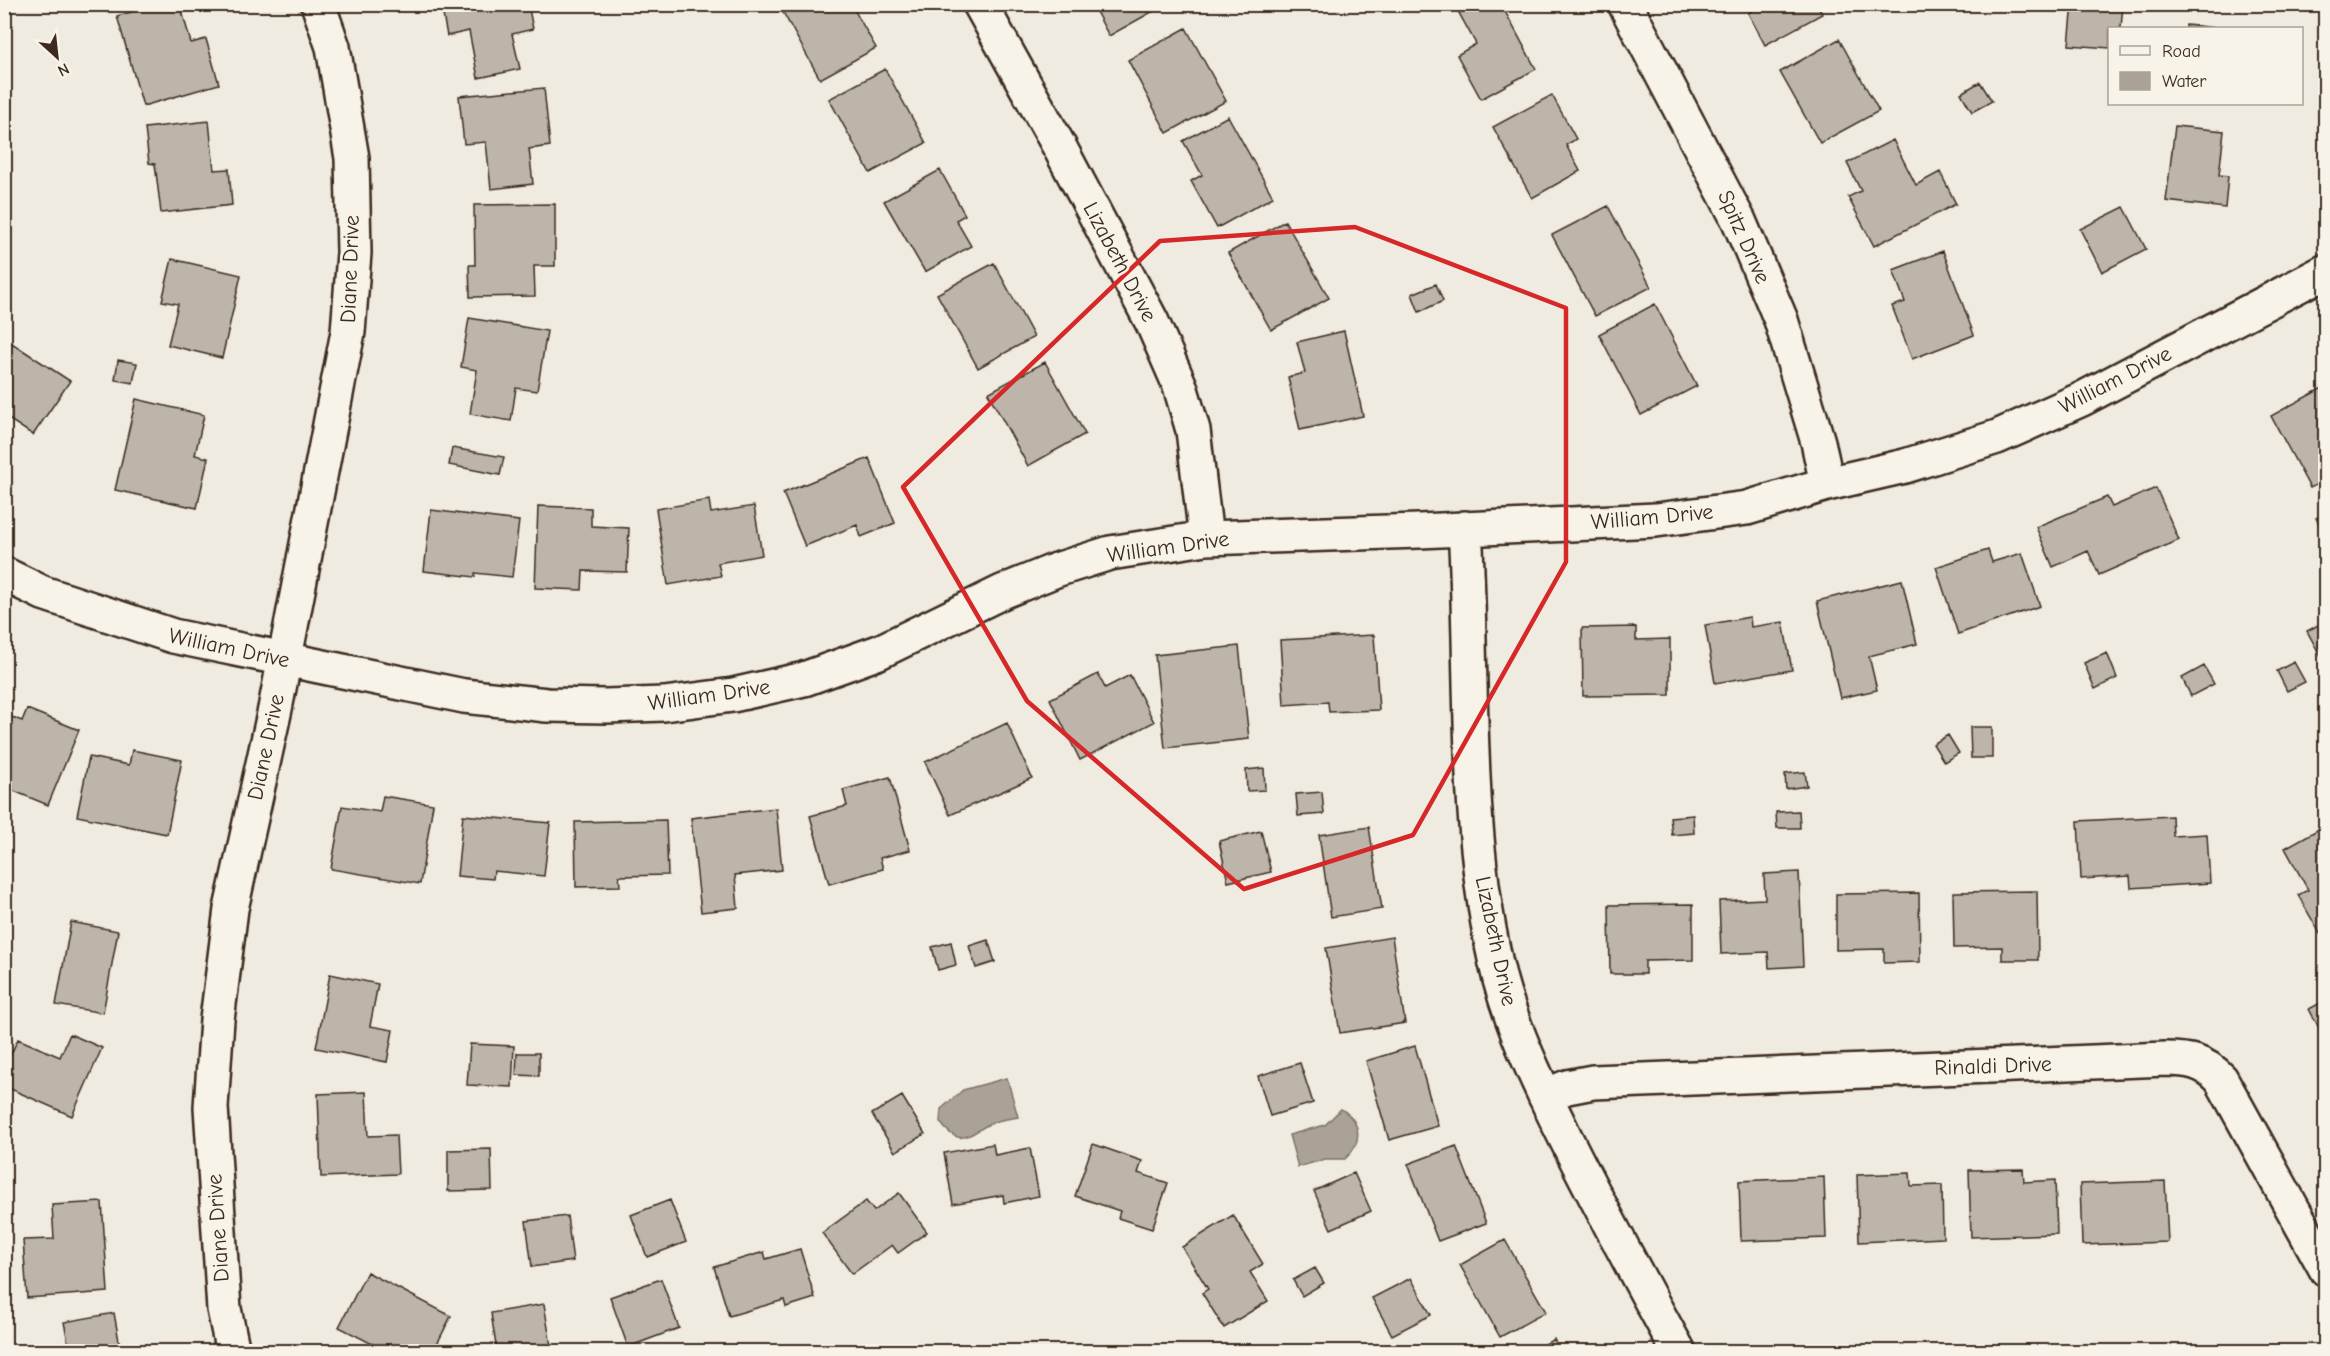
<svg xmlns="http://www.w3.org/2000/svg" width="2330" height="1356" font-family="'Comic Neue',sans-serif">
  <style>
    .water { fill: #aaa296; stroke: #7e7266; stroke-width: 1.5 }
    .building { fill: #bdb5aa; stroke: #3b2a1e; stroke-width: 1.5 }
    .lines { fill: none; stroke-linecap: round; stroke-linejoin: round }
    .minor-casing { stroke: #3b2a1e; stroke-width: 38 }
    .minor { stroke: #f7f3e8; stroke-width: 33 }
    .marked { fill: none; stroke: #d62828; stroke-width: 4.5; stroke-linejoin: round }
    .labels { text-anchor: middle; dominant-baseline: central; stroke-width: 5; stroke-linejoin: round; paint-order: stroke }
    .street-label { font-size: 22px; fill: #3b2a1e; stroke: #f7f3e8 }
  </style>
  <rect width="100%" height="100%" fill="#efebe0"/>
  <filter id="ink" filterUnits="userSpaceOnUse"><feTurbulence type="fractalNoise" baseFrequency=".0167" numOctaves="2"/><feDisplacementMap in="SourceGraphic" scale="12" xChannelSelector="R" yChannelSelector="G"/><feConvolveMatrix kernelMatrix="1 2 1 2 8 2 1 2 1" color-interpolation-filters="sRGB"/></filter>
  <g filter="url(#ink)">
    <!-- water -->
    <path class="water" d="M1007 1078 1018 1117C1009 1119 997 1120 989 1124 967 1136 959 1148 940 1122L941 1109 963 1090Z
      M1341 1109C1362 1122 1363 1143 1345 1159H1325L1298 1167 1289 1135 1325 1125Z"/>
    <!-- building -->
    <path class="building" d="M158 4H180L191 43 206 39 219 84 143 106 117 16Z
      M441 4H528L533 29 512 34 520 69 478 78 469 31 447 36Z
      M851 4 876 48 820 79 779 5Z
      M1092 4H1166L1109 36Z
      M1475 4H1501L1536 69 1481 99 1457 55 1476 44 1459 13Z
      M1754 4H1817L1822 14 1765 45 1748 13 1756 9Z
      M2073 4H2123L2121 28H2110V48L2069 45Z
      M2186 25 2218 28H2186Z
      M1186 28 1226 101 1167 133 1128 60Z
      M1839 39 1879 111 1820 143 1780 72Z
      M885 69 926 143 870 173 829 99Z
      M1980 82 1992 101 1972 112 1961 93Z
      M544 88 550 146 529 149 533 184 491 189 486 142 464 144 459 96Z
      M1552 95 1576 139 1566 145 1580 171 1532 198 1493 127Z
      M1228 116 1273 197 1217 228 1191 181 1202 175 1183 141Z
      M209 121 214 170 229 169 232 205 161 213 155 164 149 163 145 128Z
      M2175 126 2224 131 2219 175 2228 176 2225 208 2166 201Z
      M1893 140 1916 185 1940 172 1956 204 1874 246 1848 197 1861 191 1847 163Z
      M940 170 965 215 956 220 971 246 925 272 884 201Z
      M555 204V266H534L535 296 470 297 469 265H475L474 205Z
      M1608 206 1651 287 1595 316 1552 235Z
      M2124 207 2146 249 2102 272 2080 229Z
      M1285 221 1329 298 1271 330 1228 253Z
      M1943 251 1974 335 1912 359 1892 306 1905 302 1893 270Z
      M172 259 241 275 222 358 168 345 178 304 162 301Z
      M994 263 1034 337 978 368 937 294Z
      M1436 284 1443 301 1419 312 1412 294Z
      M1655 304 1697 386 1641 415 1599 334Z
      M469 318 547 331 537 391 516 388 511 421 470 414 477 370 461 367Z
      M1344 331 1363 416 1300 430 1288 377 1305 373 1297 342Z
      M4 338 70 381 33 435 4 416Z
      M118 360 137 363 133 383 115 380Z
      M1045 362 1085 434 1028 466 988 393Z
      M2326 386V480L2310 488 2271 416Z
      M136 399 204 415 195 455 208 458 197 508 115 490Z
      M452 448 504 457 500 475 449 465Z
      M869 458 895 523 861 537 857 525 805 546 783 493Z
      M2156 488 2179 540 2099 575 2088 551 2053 567 2036 527 2107 497 2112 507Z
      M709 500 711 513 754 506 762 555 718 563 721 576 668 585 656 509Z
      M538 506 591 508V526L629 528 627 572 583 571 582 590 535 588Z
      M431 510 519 521 512 577 475 573V577L424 571Z
      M2326 513V536L2316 518Z
      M1988 550 1992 562 2022 553 2040 606 1958 634 1936 567Z
      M1902 580 1917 644 1869 656 1877 690 1840 698 1817 601Z
      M1750 617 1751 627 1783 622 1792 670 1715 683 1705 625Z
      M2326 621V666L2307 631Z
      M1636 627V640L1670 639V695L1583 696 1582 628Z
      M1374 635 1379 710 1329 712 1328 702 1284 705 1280 640Z
      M1239 646 1249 739 1165 748 1155 655Z
      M2107 653 2117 678 2095 689 2084 663Z
      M2294 662 2305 682 2287 691 2277 671Z
      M2204 666 2214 684 2191 696 2182 678Z
      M1098 674 1105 688 1130 675 1154 722 1080 760 1050 699Z
      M27 709 79 730 48 805 4 787V714L22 721Z
      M1007 723 1032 778 950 815 925 762Z
      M1970 727H1992V758H1971Z
      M1948 735 1959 753 1944 762 1933 744Z
      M132 750 182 760 167 834 77 816 89 757 129 765Z
      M1264 768 1265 790 1247 791 1246 770Z
      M1805 772 1807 786 1786 789 1785 774Z
      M890 777 910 850 880 858 883 869 829 884 810 816 847 806 843 790Z
      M1322 792 1324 814 1298 816 1296 794Z
      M383 796 433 804 420 884 331 869 342 806 380 812Z
      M776 808 782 870 735 875 738 908 701 912 691 818Z
      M1799 811 1800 828H1777L1776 812Z
      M463 815 550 823 544 876 494 871 493 879 457 876Z
      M1693 815 1694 833 1672 835 1670 817Z
      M2172 816 2173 836 2207 834 2210 883 2131 888 2130 876 2081 879 2078 821Z
      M666 820 668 875 619 876 620 886 576 887 575 822Z
      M2326 825V944L2298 895 2308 890 2285 848Z
      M1369 827 1382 909 1331 917 1319 835Z
      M1261 831 1271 872 1228 882 1219 841Z
      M1799 872 1803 966 1769 968 1768 952 1721 954 1719 901 1765 899 1764 874Z
      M2037 891 2038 960H2002V947L1954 948 1953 892Z
      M4 893 11 895 4 919Z
      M1919 893 1920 962 1884 963V949L1836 950V894Z
      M1693 904V960L1645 961V974H1610L1609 905Z
      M71 922 118 931 103 1013 56 1005Z
      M1392 937 1405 1023 1340 1033 1326 948Z
      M988 940 995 962 976 968 969 946Z
      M951 942 956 965 938 970 932 947Z
      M330 974 378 984 370 1026 393 1030 387 1062 316 1048Z
      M2326 1000V1041L2309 1009Z
      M70 1034 102 1048 72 1116 4 1086V1069L18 1039 60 1057Z
      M470 1044 514 1046 512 1087 467 1085Z
      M1415 1046 1438 1126 1389 1140 1366 1061Z
      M517 1053H539V1076L516 1075Z
      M1300 1063 1313 1103 1270 1116 1258 1076Z
      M366 1092 368 1136 396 1135 398 1174 321 1177 318 1094Z
      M902 1096 925 1134 895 1152 872 1114Z
      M993 1144 995 1155 1030 1148 1039 1196 1004 1203 1003 1195 953 1204 944 1153Z
      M1093 1144 1142 1161 1138 1173 1168 1183 1152 1229 1118 1218 1120 1211 1075 1196Z
      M1456 1146 1486 1223 1438 1241 1408 1164Z
      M491 1149 492 1190 448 1191V1150Z
      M2023 1169 2024 1182 2055 1180 2057 1234 1971 1237 1969 1170Z
      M1354 1173 1371 1211 1331 1229 1314 1191Z
      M1910 1173 1911 1186 1942 1185 1943 1238 1859 1242 1857 1175Z
      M1824 1177 1826 1238 1741 1241 1739 1181Z
      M2165 1181 2168 1242 2082 1245 2080 1184Z
      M899 1193 927 1232 898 1253 892 1245 852 1274 822 1233 866 1201 874 1211Z
      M670 1200 686 1242 647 1257 631 1215Z
      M102 1202 108 1292 27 1298 23 1240 54 1239 52 1205Z
      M1233 1215 1263 1264 1250 1272 1268 1301 1224 1328 1202 1293 1208 1289 1182 1247Z
      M567 1216 573 1261 532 1267 526 1221Z
      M1505 1240 1546 1312 1500 1337 1460 1265Z
      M800 1249 815 1298 786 1307 784 1300 729 1316 714 1267 764 1252 766 1259Z
      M1315 1268 1324 1283 1302 1296 1293 1280Z
      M367 1272 451 1316 433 1352H399L386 1345 384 1350 339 1327Z
      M1411 1278 1431 1315 1392 1335 1372 1298Z
      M661 1279 679 1328 628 1347 610 1297Z
      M544 1304 552 1352H497L491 1313Z
      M114 1313 121 1352H70L64 1322Z
      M1554 1339 1561 1352H1531Z"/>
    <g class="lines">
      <!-- minor casing -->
      <g class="minor-casing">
        <path id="minor" d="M980 4 1059 146 1152 322 1180 386 1193 430 1206 538
          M1625 4 1739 221 1781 320 1818 442 1827 484
          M1465 528C1474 676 1463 836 1500 980 1515 1035 1541 1088 1566 1139 1602 1211 1640 1281 1679 1352
          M4 574 43 593 173 636 464 696 547 705 606 706 664 704 733 695 804 679 879 652 1002 592 1056 570 1110 553 1206 538 1419 531 1656 520 1747 508 1827 484 1905 466 1997 437 2082 399 2326 271
          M1545 1096 1567 1087 1593 1082 2166 1059C2189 1059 2205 1062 2221 1079L2326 1269
          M233 1352 224 1309 211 1107 217 1020 231 909 275 709 348 332 354 253 352 158 333 47 318 4"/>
      </g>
      <!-- minor -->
      <use href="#minor" class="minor"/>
    </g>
  </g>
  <!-- marked area -->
  <path class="marked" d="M1355 227 1566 308V562L1413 835 1244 889 1027 701 903 487 1160 241Z"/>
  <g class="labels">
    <!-- street labels -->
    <g class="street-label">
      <text transform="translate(1744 237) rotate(66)">Spitz Drive</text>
      <text transform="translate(1120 262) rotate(62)">Lizabeth Drive</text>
      <text transform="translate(350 269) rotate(-88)">Diane Drive</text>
      <text transform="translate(2115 380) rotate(-27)">William Drive</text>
      <text transform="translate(1652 517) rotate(-5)">William Drive</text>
      <text transform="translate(1168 547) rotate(-8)">William Drive</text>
      <text transform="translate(229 648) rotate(12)">William Drive</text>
      <text transform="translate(709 695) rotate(-8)">William Drive</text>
      <text transform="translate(266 747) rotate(-78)">Diane Drive</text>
      <text transform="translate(1496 941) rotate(78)">Lizabeth Drive</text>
      <text transform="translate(1993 1066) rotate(-2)">Rinaldi Drive</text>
      <text transform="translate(218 1228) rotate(-94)">Diane Drive</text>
    </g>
  </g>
  <!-- margin -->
  <rect width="2330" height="1356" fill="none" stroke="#f7f3e8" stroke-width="24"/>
  <rect x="12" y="12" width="2306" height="1332" fill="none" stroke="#3b2a1e" stroke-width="2" filter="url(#ink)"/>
  <!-- legend -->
  <rect x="2108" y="27" width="195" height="78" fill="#f7f3e8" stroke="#aca397" stroke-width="1.5"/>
  <rect x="2120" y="46" width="30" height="9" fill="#f7f3e8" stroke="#aca397" stroke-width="1.5"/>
  <text x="2162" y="57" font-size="18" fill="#3b2a1e">Road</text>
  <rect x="2120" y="72" width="30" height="18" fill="#aaa296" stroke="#aca397" stroke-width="1.5"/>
  <text x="2162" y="87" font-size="18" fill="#3b2a1e">Water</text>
  <!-- north arrow -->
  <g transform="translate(57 57) rotate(153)" stroke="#f7f3e8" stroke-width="4.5" paint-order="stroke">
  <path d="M0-4.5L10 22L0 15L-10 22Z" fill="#3b2a1e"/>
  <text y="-9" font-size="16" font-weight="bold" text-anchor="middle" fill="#3b2a1e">N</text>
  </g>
</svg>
